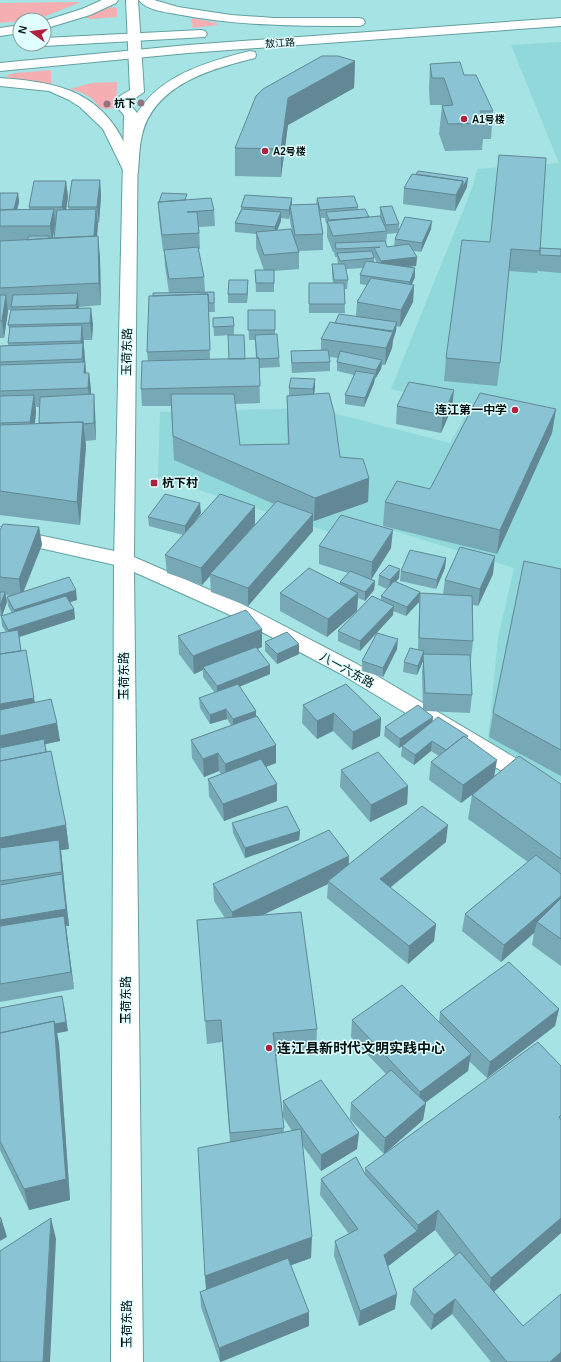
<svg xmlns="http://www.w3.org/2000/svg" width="561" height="1362" font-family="Helvetica,'Noto Sans SC',sans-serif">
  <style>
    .built { fill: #90d8d9 }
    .green { fill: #f5aeb1 }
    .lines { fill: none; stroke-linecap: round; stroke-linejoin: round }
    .street-casing { stroke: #63a0a0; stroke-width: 2 }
    .secondary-casing { stroke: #63a0a0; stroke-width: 2 }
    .primary-casing { stroke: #63a0a0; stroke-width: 2 }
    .street { fill: #fff; fill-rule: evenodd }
    .secondary { fill: #fff; fill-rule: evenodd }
    .primary { fill: #fff; fill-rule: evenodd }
    .tree { fill: #91747f }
    .wall { fill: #77a8b5; fill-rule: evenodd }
    .shaded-wall { fill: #618894 }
    .building { fill: #8ac3d3; stroke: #618894 }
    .poi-dot { fill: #b3203e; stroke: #e0fefe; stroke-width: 1.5 }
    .labels { text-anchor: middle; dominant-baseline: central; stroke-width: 3; stroke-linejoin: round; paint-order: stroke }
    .far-street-label { font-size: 10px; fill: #001011; stroke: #e0fefe }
    .far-poi-label { font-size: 10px; font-weight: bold; fill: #001011; stroke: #e0fefe; text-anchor: start }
    .far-neighbourhood-label { font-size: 11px; font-weight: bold; fill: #001011; stroke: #e0fefe }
    .street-label { font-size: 12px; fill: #001011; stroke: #e0fefe }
    .poi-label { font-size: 12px; font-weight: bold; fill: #001011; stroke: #e0fefe; text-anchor: end }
    .near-poi-label { font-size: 14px; font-weight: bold; fill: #001011; stroke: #e0fefe; text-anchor: start }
  </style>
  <rect width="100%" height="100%" fill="#a5e3e4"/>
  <!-- built -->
  <path class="built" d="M561 42V782L488 741 498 638 514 568 376 525 330 532 158 477 160 412 313 408 450 443 470 407 391 389 473 186 477 169 559 163 511 45Z"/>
  <!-- green -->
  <path class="green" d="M81 2 38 19 0 23V3Z
    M111 7 117 8V17L91 19 84 17Z
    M193 18 217 23 218 25 193 28 191 20Z
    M51 70V84L8 79 7 75 16 73Z
    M117 82 116 105 113 108 106 109 99 107C93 96 81 92 70 89L92 83Z"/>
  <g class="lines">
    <!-- street casing -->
    <g class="street-casing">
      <path id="street" d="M0 527 124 553 131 555 134 560 131 565 124 567 0 539Z"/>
    </g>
    <!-- secondary casing -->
    <g class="secondary-casing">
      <path id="secondary" d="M126 0H138L144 92 131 101V106L138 114 134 557 242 604 357 664 561 785V805L553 802 341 674 228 614 134 572 143 1362H111L114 560 124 115 117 107 120 96 130 90Z"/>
    </g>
    <!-- primary casing -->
    <g class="primary-casing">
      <path id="primary" d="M102 0H118L116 3 90 15 44 29V21L82 9Z
        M139 0H154L178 7 231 15 274 18H359L363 19 365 22 363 25 359 26C297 26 236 26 176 14 165 12 146 10 139 0Z
        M561 18V26L188 53 0 71V63L188 45Z
        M20 25V33L0 36V28Z
        M201 30 205 31 207 34 205 37 44 46 39 44H44V38Z
        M250 51 255 52 256 55 255 58C210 69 154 85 142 135 139 147 139 160 138 172L136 175 131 176 126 175 124 172 103 129 80 107 69 100 49 91 0 86V78C56 82 100 90 126 146 135 83 197 64 250 51Z"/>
    </g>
    <!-- street -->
    <use href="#street" class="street"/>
    <!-- secondary -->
    <use href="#secondary" class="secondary"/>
    <!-- primary -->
    <use href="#primary" class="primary"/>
  </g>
  <!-- trees -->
  <g class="tree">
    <circle cx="141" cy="103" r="3.5"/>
    <circle cx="107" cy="104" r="3.5"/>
  </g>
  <!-- wall -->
  <path class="wall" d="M355 61 354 88 288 125 281 177 235 176V148Z
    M430 64 464 75 493 111 491 139H483L482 150 445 151 439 134 442 106V105H430L429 90Z
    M100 180 101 196 99 223H98L97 236H98L100 258 101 305 79 307V308L93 324 92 340H84V346L86 373H89L91 390V394L95 411 96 440 85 441 86 445 80 525 0 515V346L8 345V343L10 333 8 325 11 310H8L4 338H0V226L18 193 19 202 17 209H29V207L66 181 68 197 66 210H69L68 207ZM55 223H56L54 238H53ZM36 407H39V423L35 424 36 412Z
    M467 187 455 211 403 204 404 188Z
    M317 198 358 207V209L369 217 380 216V207L399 224V230L431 229 421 252 413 251 417 257 416 266 407 267 415 268V277L411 285H414L413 302 400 327 396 326V331L393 340 392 348 385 365H382L381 369 375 379 374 383 364 407 345 404V395L354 375 337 371V362L338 358 330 357V371L292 373 291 360V351L321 350V339L335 323 356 316 357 302 367 285 360 284V275L363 268 346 269 348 280 347 289H344L345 313H309V283H333L332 273V264H338L337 257H335L334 252H333L327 237V225L325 220V218H320L323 234V250L299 251V269L274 271V292H256L255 270H264L256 248V234L235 232V223L241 209V207L316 204ZM290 213V221L292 231 277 230 281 221V218L289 219ZM397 233 395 239 394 246 387 247 386 244 387 234ZM373 256H374V257L377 263 374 262V258Z
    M187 200 214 210 215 226 199 227 200 249H198L204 277 205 292H214L215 312H209L210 360 256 358 255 340H249L248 310H275V334L279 358 280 367 259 368 260 403 235 404 240 445 288 444 287 419V396L289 395V388L315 379V388L314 394 340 457 369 478 368 502 314 521H313V531L248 606 211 592 210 576 202 585 167 573 165 555 183 535 149 526 148 517 201 513 192 526 255 524 234 548 274 504 174 460 171 406H142L141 389 148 361 147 352 153 296 169 293 165 266 164 251H163L159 218 158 202Z
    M462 240 540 248 561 249V273L538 271V269L537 273 509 271 500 363 497 386 444 381 446 358Z
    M248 280 247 303H228V294Z
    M213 318 234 326V335L214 336Z
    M397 406 452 408 441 433 396 424Z
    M556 409 552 433 497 554 383 526 385 502 430 489Z
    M39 527 42 545 24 591 77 600 70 602 74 609 75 619 19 637 21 651 35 703 57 723 60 741 45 744 66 825 69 849 61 850 69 926H66L74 989 0 1002V633L6 632 2 626 1 616 12 613 8 606 7 597 10 596 6 595 7 602 2 616H0V530Z
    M319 546 391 548 371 579 375 581 374 590 365 601 358 598 357 611 327 637 280 611V593L340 584V582L348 573 319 564Z
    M446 558 445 568 436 589 400 581 401 571Z
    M561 569V776L489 737 493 713Z
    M493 574 478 606 473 605V641L471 659H470L472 695 470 713 425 711 433 717 432 722 467 739 494 776 561 784V966L532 945 534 933 501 962 462 931 465 914 528 862 468 819 472 795 461 803 429 780 431 762 439 756 431 751 414 765 401 756 402 747 399 748 384 736 385 727 423 709 422 672 423 661 417 675 403 672 404 662 418 650 419 611 420 593 443 594 445 580Z
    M379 575 399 578 396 582 420 592 419 602 406 616 393 611V615L360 651 338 641V631L381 600V596L387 589 378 585Z
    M178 636 262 647 257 649 270 674 239 687 256 711V716L276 763 266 767 277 801 224 821 209 796 208 779 221 774 219 771 204 777 192 758 191 740 231 725 227 719 210 724 200 708 199 698 215 693 203 677V670L194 674 179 654Z
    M265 642 299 654 277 664 265 651Z
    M397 649 383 677 362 671V661Z
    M303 705 381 718 380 736 352 750 333 731 317 739 302 723Z
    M341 770 408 786 407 804 370 822 340 787Z
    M232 823 300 831 299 840 245 858 233 833Z
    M446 842 390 888 436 924 434 941 408 964 327 898 328 884 263 915 317 1029 316 1052 276 1056 284 1132 292 1131 283 1117V1101L357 1149 321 1171 302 1145 311 1258 291 1265 309 1326 221 1362H220L201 1307 200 1292 206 1290 205 1276 230 1142 222 1042 207 1044 199 944 225 918 214 901 213 884 349 856V864Z
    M0 1008 68 1031 57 1033 59 1044 70 1200 29 1210 0 1150Z
    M559 1009 555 1026 487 1078 469 1061 468 1071 425 1103H426L423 1120 384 1154 350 1119 351 1103 386 1074 351 1037 352 1020 439 1022 440 1012Z
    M561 1066V1233L493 1292 523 1326 561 1362H491L452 1314 431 1330 410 1304 413 1289 455 1256 435 1230 387 1266 395 1309 359 1326 334 1256 335 1241 349 1234 320 1195 321 1179 365 1174V1168Z"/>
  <!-- shaded-wall -->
  <path class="shaded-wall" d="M355 61 354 88 288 125 281 177V149L288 98Z
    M468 178 467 187 455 211 456 195 463 181Z
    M100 180 101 196 99 223 97 207Z
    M66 181 68 197 64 223 62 207Z
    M18 193 19 202 14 222 13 213Z
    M292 198V207L290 205V213L289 219V210Z
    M54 209 55 225 52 242 50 226Z
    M96 209 98 225 95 257 94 240Z
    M281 212V221L275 236V227Z
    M432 221 431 229 421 252 422 243Z
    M98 236 100 258 101 305 99 283Z
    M417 257 416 266 381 270V261Z
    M415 268V277L409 291 410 282Z
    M248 280V289L247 303V294Z
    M414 285 413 302 400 327 401 310Z
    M78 293 79 310 78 322 76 305Z
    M6 295 8 312 4 338 2 321Z
    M91 308 93 324 92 340 90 323Z
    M397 322 396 331 393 340 392 348 385 365 386 348Z
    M82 325 85 360 84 376 81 341Z
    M382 360 381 369 375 379 376 370Z
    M85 362 87 379 86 390 84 373Z
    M89 373 91 390 90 405 88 388Z
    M375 374 374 383 364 407 365 398Z
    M315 379V388L313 399V389Z
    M454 390 452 408 441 433 443 415Z
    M94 394 95 411 96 440 94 423Z
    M34 395 36 412 33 440 30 422Z
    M556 409 552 433 497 554 500 530Z
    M83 422 86 445 80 525 77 502Z
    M369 478 368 502 314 521 315 498Z
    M200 503 201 513 185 535V526Z
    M255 506V524L211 574H210V576L202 585 201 568Z
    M313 514V531L248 606V588Z
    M39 527 42 545 21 597 19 579Z
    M393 530 391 548 371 580 372 562Z
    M495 556 493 574 478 606 480 589Z
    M446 558 445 568 436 589 437 580Z
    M400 569 399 578 389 590 390 580Z
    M375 581 374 590 365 601V592Z
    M76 590 77 600 15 619 14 610Z
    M5 592 7 602 2 616 0 606Z
    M420 592 419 602 406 616 407 607Z
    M358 593 357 611 327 637 328 619Z
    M394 606 393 615 360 651V641Z
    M74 609 75 619 19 637 23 664 10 640 8 630Z
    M262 629V647L204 670 203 667V670L194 674 193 656Z
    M398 639 397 649 383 677V668Z
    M299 644V654L277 664V654Z
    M424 651 423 661 417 675 418 666Z
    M270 665V674L217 696V686Z
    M34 698 37 716 0 723V704Z
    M226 709 227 719 210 724V715Z
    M256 711V721L233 729V719Z
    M334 713 333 731 317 739V721Z
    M433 717 432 726 399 748 400 739Z
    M381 718 380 736 352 750 353 732Z
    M57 723 60 741 0 754V736Z
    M432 741 431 751 414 765 415 755Z
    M276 745V763L226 782 225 764Z
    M218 753 219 771 204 777 203 759Z
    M497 760 494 778 461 803 463 785Z
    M277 784V801L224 821 223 804Z
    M408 786 407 804 370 822 371 805Z
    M66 825 69 849 61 850 65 890 62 872 0 863V838Z
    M448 825 446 842 378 897 380 879Z
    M300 831 299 840 245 858V848Z
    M349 856 348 874 328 881V884L233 929 232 912Z
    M62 874 65 892 69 926H66L74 989 71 972 0 938V920Z
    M561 896V910L537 922 534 933 501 962 504 945Z
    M436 924 434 941 408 964 409 946Z
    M64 1005 68 1031 57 1033 59 1044 70 1200 29 1210 24 1189 0 1045Z
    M559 1009 555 1026 487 1078 490 1062Z
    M471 1054 468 1071 418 1108 420 1092Z
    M426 1103 423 1120 384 1154 385 1138Z
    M359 1133 357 1149 321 1171V1155Z
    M438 1210 435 1230 382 1271 384 1255 417 1231 418 1225Z
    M51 1218 56 1239 50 1362H43Z
    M561 1218V1233L487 1298 491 1278Z
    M2 1221 7 1237 0 1241V1223Z
    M312 1237 311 1258 207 1296 205 1276Z
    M397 1294 395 1309 359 1326 360 1311Z
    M455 1299 452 1314 431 1330 434 1315Z
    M309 1312V1326L220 1362 219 1348Z
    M561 1352V1362H550Z"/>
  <!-- building -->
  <path class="building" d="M322 56H338L355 61 288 98 281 149 235 148 256 96 263 89Z
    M460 62 464 75H476L493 111H480L485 123 448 124 442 106 453 105 444 78H432L430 64Z
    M499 155 546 158 540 251 511 249 500 363 446 358 462 240 490 242Z
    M418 171 468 178 463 187V181L416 174Z
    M412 174 463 181 456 195 404 188Z
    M72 180H100L97 207H68Z
    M34 181H66L62 207H29Z
    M0 193H18L14 209 0 210Z
    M162 193 187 194 185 200 159 202Z
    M245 195 292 198 289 210 241 207Z
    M354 196 358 207 320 210 317 198Z
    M211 198 214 210 187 212H197L199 233 162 235 158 202Z
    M318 204 323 234 295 235 290 205Z
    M392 206 399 224 386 225 380 207Z
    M54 209 50 226H0V210Z
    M96 209 94 236 54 238 57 210Z
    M242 209 281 212 275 227 235 223Z
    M365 209 369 217 329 220 326 212Z
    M380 216 387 231 333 236 327 221Z
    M405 217 432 221 422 243 395 239Z
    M291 229 299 252 264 255 256 232Z
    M29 236H50L49 238 27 240Z
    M98 236 99 283 0 288V241Z
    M385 241 387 247 409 244 417 257 381 261 374 248 380 247 336 249 335 243Z
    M198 247 204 277 169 279 164 250Z
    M540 248 561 249V256L540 255Z
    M372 251 374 258 340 261 337 253Z
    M366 261 415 268 410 282 360 275Z
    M332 264H345L348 280H334Z
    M255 270H274V283H256Z
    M371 278 414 285 401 310 357 302Z
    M229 280H248L247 294H228Z
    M309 283H344L345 304H309Z
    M214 292V303H209L208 294 153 296V293Z
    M78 293 76 305 11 307 13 295Z
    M208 294 210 350 147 352 149 296Z
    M0 295H6L2 321H0Z
    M91 308 90 323 8 325 11 310Z
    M248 310H275V330H248Z
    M339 314 397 322 393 331 335 323Z
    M233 317 234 326 213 327V318Z
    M330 322 393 332 386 348 321 339Z
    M82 325 81 341 8 343 10 327Z
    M277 334 279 358 259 359V358H257L255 335Z
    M228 335H244L245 359H229Z
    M83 343 82 359 0 362V346Z
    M328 350 330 362 292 363 291 351Z
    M340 351 382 360 376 370 337 362Z
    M259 358 260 386 141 389 142 361Z
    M85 362 84 373H89L88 388 0 391V365Z
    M356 371 375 374 365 398 345 395Z
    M291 378 315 379 313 389 289 388Z
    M409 382 454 390 443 415 397 406Z
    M329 393 334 412 340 457 363 459 369 478 315 498 173 436 171 394H234L240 445 289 444 287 396Z
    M480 393 556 409 500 530 385 502 397 481 430 489Z
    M94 394V423L83 424V422L39 423 40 397Z
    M34 395 30 422 0 423V396Z
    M83 422 77 502 0 491V425Z
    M165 494 200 503 185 526 148 517Z
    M220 494 255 506 201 568 165 555Z
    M277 501 313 514 248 588 210 574Z
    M341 515 393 530 372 562 319 546Z
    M3 524 39 527 19 579 0 577V530Z
    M460 547 495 556 480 589 445 580Z
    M410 550 446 558 437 580 401 571Z
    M524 561 561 569V750L493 713Z
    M389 565 400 569 390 580 379 575Z
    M309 568 358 593 328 619 280 593Z
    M350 571 375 581 365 592 340 582Z
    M69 577 76 590 14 610 7 597Z
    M394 581 420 592 407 607 381 596Z
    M0 592H5L0 606Z
    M420 593 472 596 473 641 419 638Z
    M66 596 74 609 8 630 1 616Z
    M372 596 394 606 360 641 338 631Z
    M246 610 262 629 193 656 178 636Z
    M18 630 21 651 0 654V633Z
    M287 632 299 644 277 654 265 642Z
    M377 633 398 639 383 668 362 661Z
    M256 647 270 665 217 686 203 667Z
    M410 648 424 651 418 666 404 662Z
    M26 650 34 698 0 704V654Z
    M423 654 470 655 472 695 425 693Z
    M238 684 256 711 233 719 226 709 210 715 199 698Z
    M346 684 381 718 353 732 334 713 317 721 303 705Z
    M51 699 57 723 0 736V710Z
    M418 705 433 717 400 739 385 727Z
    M257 716 276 745 225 764 218 753 203 759 191 740Z
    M438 717 468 736 466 738 464 736 446 750 432 741 415 755 402 746Z
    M464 736 497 760 463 785 431 762Z
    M44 739 46 752 0 761V748Z
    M51 751 66 825 0 838V761Z
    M378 752 408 786 371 805 341 770Z
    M519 756 561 784V859L472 795Z
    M261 759 277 784 223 804 208 779Z
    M287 806 300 831 245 848 232 823Z
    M422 806 448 825 380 879 436 924 409 946 328 881Z
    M329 830 349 856 232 912 213 884Z
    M59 840 62 872 0 881V848Z
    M536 855 561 874V896L504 945 465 914Z
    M62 874 66 909 0 920V885Z
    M561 898V939L537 922Z
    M301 912 317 1029 273 1033 284 1128 230 1133 221 1020 205 1021 197 920Z
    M64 916 71 972 0 984V926Z
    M509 962 559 1009 490 1062 440 1012Z
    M402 985 471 1054 420 1092 352 1020Z
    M62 996 66 1022 55 1024 54 1021 0 1033V1008Z
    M54 1021 66 1179 24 1189 0 1141V1033Z
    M538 1042 561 1066V1115L559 1117 561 1120V1218L491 1278 438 1210 418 1225 365 1168Z
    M391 1070 426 1103 385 1138 351 1103Z
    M321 1080 359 1133 321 1155 283 1101Z
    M301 1129 312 1237 205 1276 198 1148Z
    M356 1157 365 1174 417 1231 384 1255 397 1294 360 1311 335 1241 358 1229 321 1179Z
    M0 1217 2 1221 0 1223Z
    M51 1218 43 1362H0V1251Z
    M460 1252 523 1326 561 1294V1352L550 1362H507L455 1299 434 1315 413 1289Z
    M288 1258 309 1312 219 1348 200 1292Z"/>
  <!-- markers -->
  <g class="poi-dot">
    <circle cx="464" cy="119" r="4"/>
    <circle cx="265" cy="151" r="4"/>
    <circle cx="515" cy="410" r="4"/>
    <rect x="150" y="479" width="8" height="8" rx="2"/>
    <circle cx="269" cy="1048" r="4"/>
  </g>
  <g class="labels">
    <!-- far-street labels -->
    <g class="far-street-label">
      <text transform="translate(280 43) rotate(-4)">敖江路</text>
    </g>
    <!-- far-poi labels -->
    <g class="far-poi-label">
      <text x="472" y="119">A1号楼</text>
      <text x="273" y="151">A2号楼</text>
    </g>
    <!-- far-neighbourhood labels -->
    <g class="far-neighbourhood-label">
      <text x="125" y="103">杭下</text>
    </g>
    <!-- street labels -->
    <g class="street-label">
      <text transform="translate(127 352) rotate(-89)">玉荷东路</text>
      <text transform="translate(347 670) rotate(29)">八一六东路</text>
      <text transform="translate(124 676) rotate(-90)">玉荷东路</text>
      <text transform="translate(126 1000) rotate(-90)">玉荷东路</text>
      <text transform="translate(127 1324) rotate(-90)">玉荷东路</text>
    </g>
    <!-- poi labels -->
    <g class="poi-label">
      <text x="507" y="410">连江第一中学</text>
      <text x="162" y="483" text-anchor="start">杭下村</text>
    </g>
    <!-- near-poi labels -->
    <g class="near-poi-label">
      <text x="277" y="1048">连江县新时代文明实践中心</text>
    </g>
  </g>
  <!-- north arrow -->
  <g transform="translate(32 32) rotate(284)"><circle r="19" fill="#e0fefe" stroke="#869f9f"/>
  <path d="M0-3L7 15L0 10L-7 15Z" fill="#b3203e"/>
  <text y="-6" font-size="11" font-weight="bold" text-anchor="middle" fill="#001011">N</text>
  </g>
</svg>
